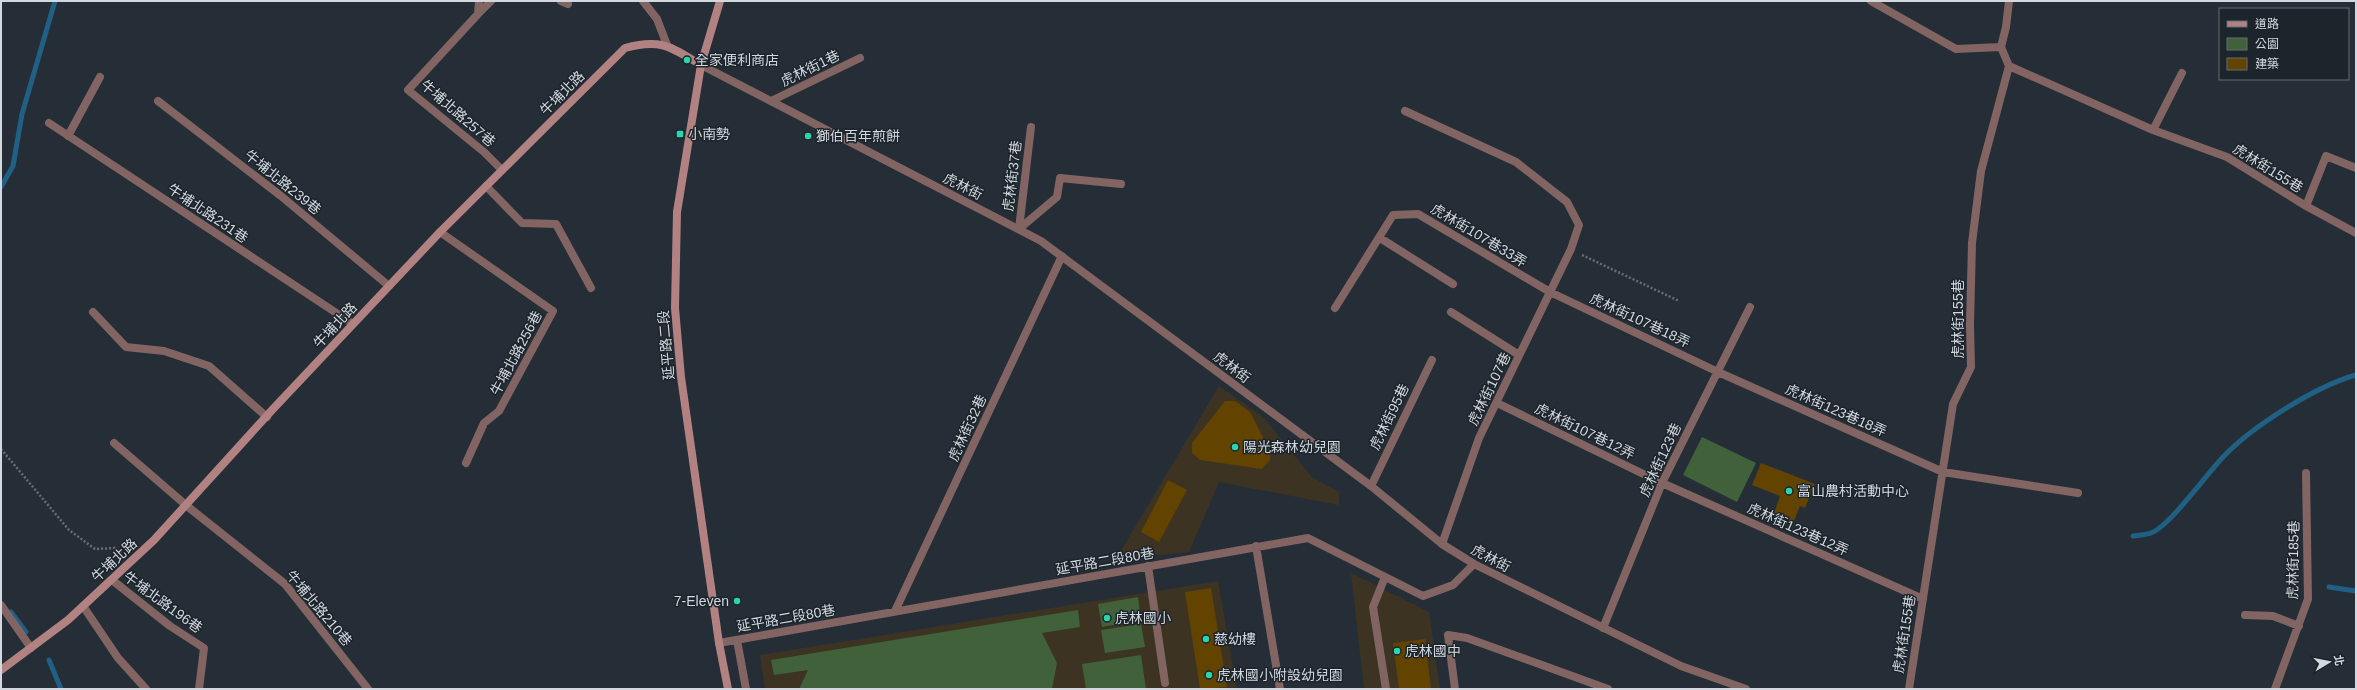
<svg xmlns="http://www.w3.org/2000/svg" width="2357" height="690" font-family="Helvetica,'Noto Sans TC',sans-serif">
  <style>
    .education { fill: #3d3323 }
    .green { fill: #40613a }
    .lines { fill: none; stroke-linecap: round; stroke-linejoin: round }
    .stream { stroke: #216085; stroke-width: 5 }
    .building { fill: #634300 }
    .path { stroke: #666e75; stroke-width: 2.5; stroke-dasharray: 2 2; stroke-linecap: butt }
    .lane { stroke: #826463; stroke-width: 8 }
    .street { stroke: #826463; stroke-width: 8 }
    .secondary { stroke: #b18281; stroke-width: 8 }
    .poi-dot { fill: #29d5ad; stroke: #1c242c; stroke-width: 1.5 }
    .labels { text-anchor: middle; dominant-baseline: central; stroke-width: 3; stroke-linejoin: round; paint-order: stroke }
    .poi-label { font-size: 14px; fill: #d2d8dd; stroke: #1c242c; text-anchor: start }
    .street-label { font-size: 14px; fill: #d2d8dd; stroke: #1c242c }
  </style>
  <rect width="100%" height="100%" fill="#252e36"/>
  <!-- education -->
  <path class="education" d="M1219 386 1263 417 1312 477 1339 492V505L1219 482 1189 552 1116 559Z
    M1351 573 1429 612 1440 689H1364Z
    M1218 581 1237 689H765L760 655Z"/>
  <!-- green -->
  <path class="green" d="M1702 437 1756 463 1737 502 1683 475Z
    M1138 597 1141 620 1102 627 1098 604Z
    M1078 610 1080 627 1042 633 1057 663 1052 689H799L808 670 774 675 771 660Z
    M1141 624 1145 647 1105 653 1101 630Z
    M1141 655 1146 689H1086L1082 664Z"/>
  <g class="lines">
    <!-- stream -->
    <path class="stream" d="M1 187 13 166 22 114 55 1
      M2133 536C2139 535 2146 535 2151 533 2170 526 2208 472 2224 456 2253 426 2316 386 2356 375
      M2329 587 2356 591
      M11 612 26 632
      M49 660 61 689"/>
  </g>
  <!-- building -->
  <path class="building" d="M1225 401H1235L1250 412 1270 451V460L1262 469 1200 460 1192 453V443Z
    M1761 463 1815 484 1805 508 1800 506 1792 526 1772 519 1780 496 1752 485Z
    M1168 480 1187 490 1159 542 1141 532Z
    M1211 588 1227 687 1200 689 1185 592Z
    M1425 639 1431 689H1399L1393 643Z"/>
  <g class="lines">
    <!-- path -->
    <path class="path" d="M1582 255 1679 301
      M1 449 69 530 95 549 115 548 122 554"/>
    <!-- lane -->
    <path class="lane" d="M479 1 478 14 408 90 484 152 502 170
      M561 1 568 4
      M643 1 657 19 667 45
      M1871 1 1956 49 2001 47
      M478 14 491 1
      M2001 47 2006 27 2009 1
      M2009 66 2153 130 2227 157 2306 206 2356 233
      M158 101 281 196 389 286
      M771 101 860 58
      M1405 111 1516 162 1567 202 1579 225 1571 249 1479 438 1442 544
      M49 123 353 324
      M2153 130 2182 73
      M68 136 100 77
      M486 186 522 223 556 224 591 288
      M2306 206 2326 156 2356 168
      M1019 229 1057 197 1060 178 1121 184
      M1019 229 1031 127
      M440 232 553 311 499 411 484 423 466 463
      M1380 238 1453 284
      M1335 308 1393 215 1418 214 1550 292 1718 372 1943 472 2078 493
      M93 312 126 347 164 351 209 366 267 417
      M1451 312 1519 355
      M1497 403 1662 483 1923 599
      M114 443 187 506 285 584 368 689
      M1371 486 1432 360
      M1256 546 1280 689
      M1148 566 1165 683
      M1385 577 1373 607 1386 689
      M112 580 170 626 204 648 199 689
      M1 605 31 648
      M83 606 118 658 146 689
      M895 611 1062 256
      M2245 615 2273 616 2299 626
      M1603 628 1662 483 1750 307
      M737 640 746 689
      M719 643 1308 538 1423 596 1453 585 1474 564
      M1455 689 1448 635 1467 638 1608 689
      M1909 689 1953 404 1971 367 1970 325 1972 243 1981 171 2009 66 2001 47
      M2275 689 2308 599 2306 473"/>
    <!-- street -->
    <path class="street" d="M701 65 1041 241 1371 486 1442 544 1474 564 1681 666 1746 689"/>
    <!-- secondary -->
    <path class="secondary" d="M720 1 701 65 677 212 675 308 681 377 719 643 728 689
      M1 670 68 620 154 540 273 409 440 232 625 48C661 38 671 47 701 65"/>
  </g>
  <!-- markers -->
  <g class="poi-dot">
    <circle cx="687" cy="60" r="4"/>
    <rect x="676" y="130" width="8" height="8" rx="2"/>
    <circle cx="808" cy="136" r="4"/>
    <circle cx="1235" cy="447" r="4"/>
    <circle cx="1789" cy="491" r="4"/>
    <circle cx="737" cy="601" r="4"/>
    <circle cx="1107" cy="618" r="4"/>
    <circle cx="1206" cy="639" r="4"/>
    <circle cx="1397" cy="651" r="4"/>
    <circle cx="1209" cy="675" r="4"/>
  </g>
  <g class="labels">
    <!-- poi labels -->
    <g class="poi-label">
      <text x="695" y="60">全家便利商店</text>
      <text x="688" y="134">小南勢</text>
      <text x="816" y="136">獅伯百年煎餅</text>
      <text x="1243" y="447">陽光森林幼兒園</text>
      <text x="1797" y="491">富山農村活動中心</text>
      <text x="729" y="601" text-anchor="end">7-Eleven</text>
      <text x="1115" y="618">虎林國小</text>
      <text x="1214" y="639">慈幼樓</text>
      <text x="1405" y="651">虎林國中</text>
      <text x="1217" y="675">虎林國小附設幼兒園</text>
    </g>
    <!-- street labels -->
    <g class="street-label">
      <text transform="translate(810 68) rotate(-26)">虎林街1巷</text>
      <text transform="translate(562 93) rotate(-45)">牛埔北路</text>
      <text transform="translate(458 113) rotate(41)">牛埔北路257巷</text>
      <text transform="translate(2268 168) rotate(32)">虎林街155巷</text>
      <text transform="translate(1012 176) rotate(-83)">虎林街37巷</text>
      <text transform="translate(283 182) rotate(39)">牛埔北路239巷</text>
      <text transform="translate(963 186) rotate(27)">虎林街</text>
      <text transform="translate(208 213) rotate(34)">牛埔北路231巷</text>
      <text transform="translate(1479 235) rotate(31)">虎林街107巷33弄</text>
      <text transform="translate(1958 319) rotate(-90)">虎林街155巷</text>
      <text transform="translate(1640 320) rotate(25)">虎林街107巷18弄</text>
      <text transform="translate(335 325) rotate(-47)">牛埔北路</text>
      <text transform="translate(666 345) rotate(-95)">延平路二段</text>
      <text transform="translate(516 353) rotate(-62)">牛埔北路256巷</text>
      <text transform="translate(1232 367) rotate(37)">虎林街</text>
      <text transform="translate(1489 389) rotate(-64)">虎林街107巷</text>
      <text transform="translate(1836 410) rotate(24)">虎林街123巷18弄</text>
      <text transform="translate(1389 417) rotate(-64)">虎林街95巷</text>
      <text transform="translate(967 428) rotate(-65)">虎林街32巷</text>
      <text transform="translate(1585 431) rotate(26)">虎林街107巷12弄</text>
      <text transform="translate(1660 460) rotate(-65)">虎林街123巷</text>
      <text transform="translate(1798 529) rotate(24)">虎林街123巷12弄</text>
      <text transform="translate(1491 558) rotate(28)">虎林街</text>
      <text transform="translate(114 560) rotate(-43)">牛埔北路</text>
      <text transform="translate(2293 560) rotate(-89)">虎林街185巷</text>
      <text transform="translate(1105 561) rotate(-10)">延平路二段80巷</text>
      <text transform="translate(163 602) rotate(36)">牛埔北路196巷</text>
      <text transform="translate(319 608) rotate(50)">牛埔北路210巷</text>
      <text transform="translate(786 618) rotate(-10)">延平路二段80巷</text>
      <text transform="translate(1904 634) rotate(-81)">虎林街155巷</text>
    </g>
  </g>
  <!-- border -->
  <rect width="2357" height="690" fill="none" stroke="#d2d8dd" stroke-width="4"/>
  <!-- legend -->
  <rect x="2219" y="8" width="130" height="72" fill="#1c242c" stroke="#656c73"/>
  <rect x="2227" y="21" width="20" height="6" fill="#b18281" stroke="#656c73"/>
  <text x="2255" y="28" font-size="12" fill="#d2d8dd">道路</text>
  <rect x="2227" y="38" width="20" height="12" fill="#40613a" stroke="#656c73"/>
  <text x="2255" y="48" font-size="12" fill="#d2d8dd">公園</text>
  <rect x="2227" y="58" width="20" height="12" fill="#634300" stroke="#656c73"/>
  <text x="2255" y="68" font-size="12" fill="#d2d8dd">建築</text>
  <!-- north arrow -->
  <g transform="translate(2329 662) rotate(80)" stroke="#1c242c" stroke-width="3" paint-order="stroke">
  <path d="M0-3L7 15L0 10L-7 15Z" fill="#d2d8dd"/>
  <text y="-6" font-size="11" font-weight="bold" text-anchor="middle" fill="#d2d8dd">北</text>
  </g>
</svg>
